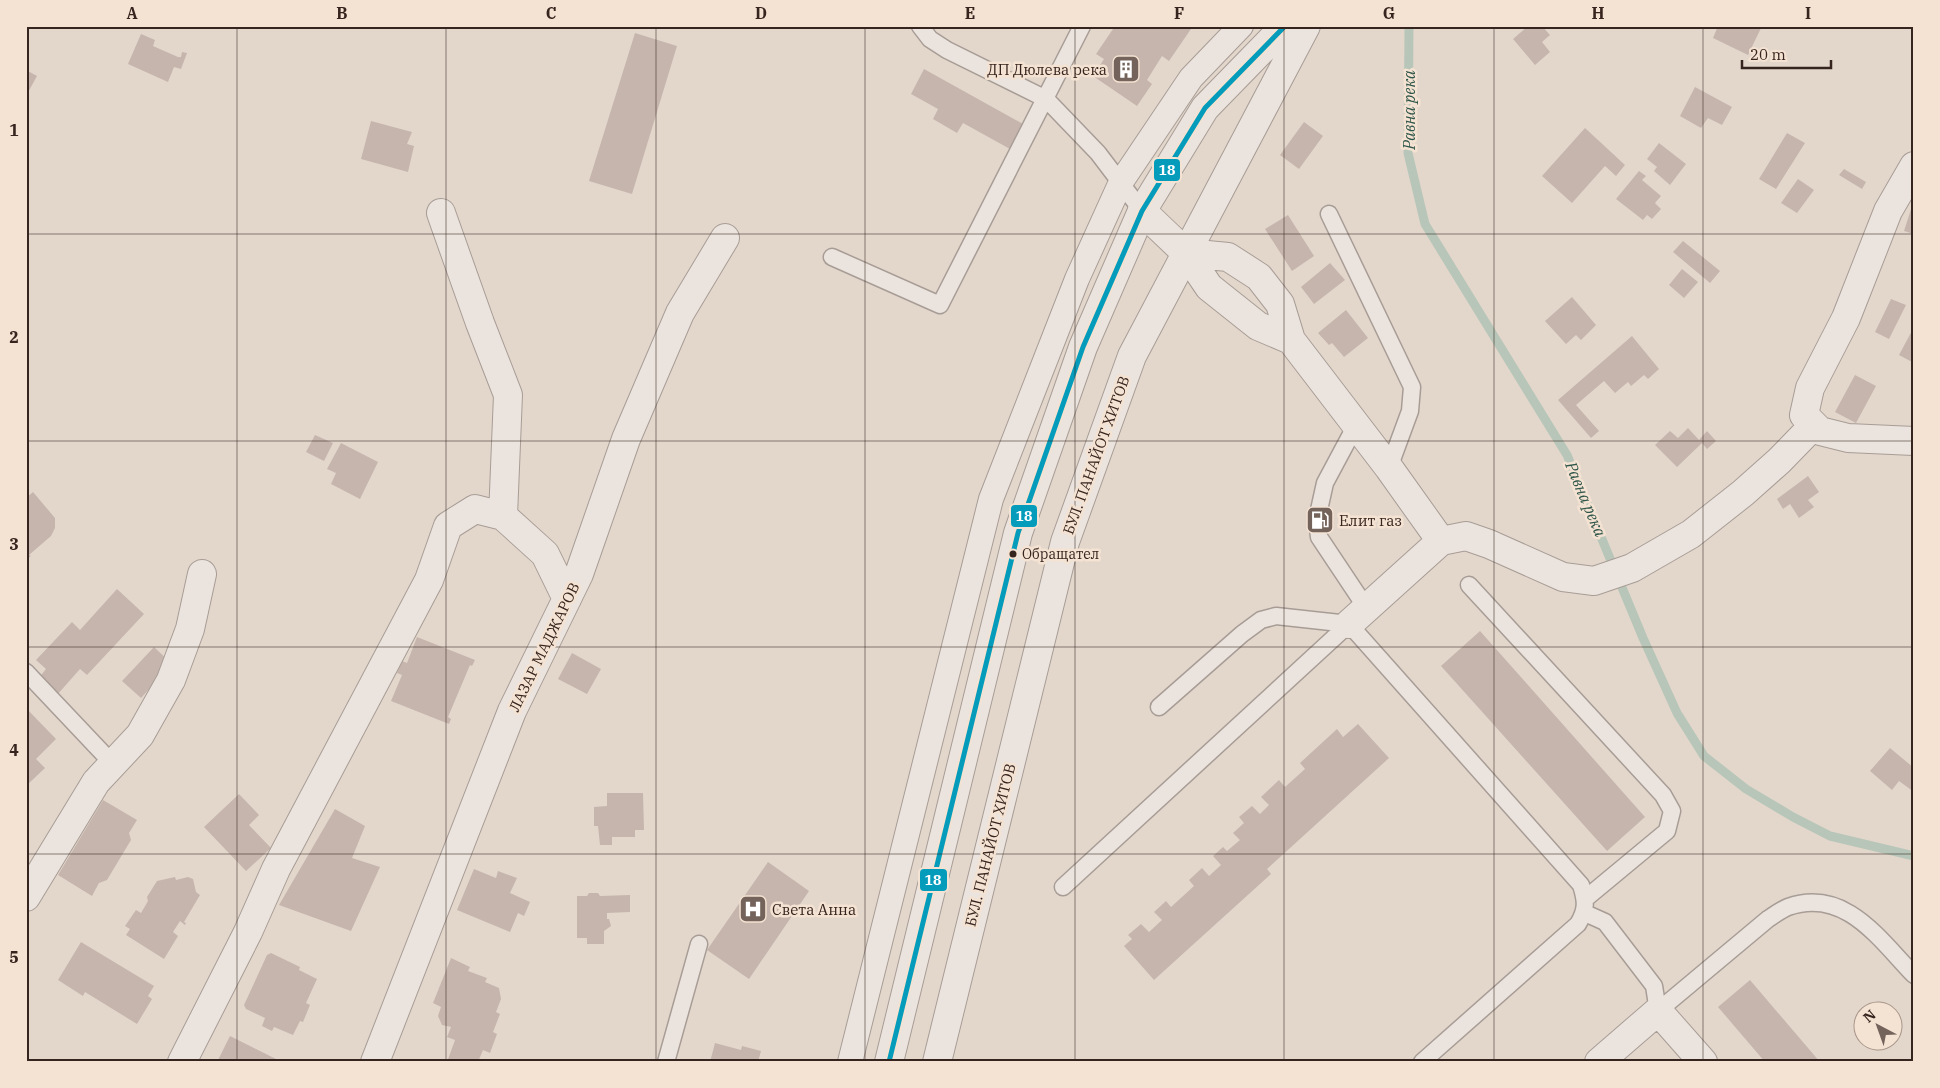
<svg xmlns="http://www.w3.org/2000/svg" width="1940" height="1088" font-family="'IBM Plex Serif',serif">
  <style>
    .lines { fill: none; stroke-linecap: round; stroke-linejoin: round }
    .stream { stroke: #b8c6b9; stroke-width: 9 }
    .building { fill: #c6b5ad }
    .service-casing { stroke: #a89d96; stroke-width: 19 }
    .pedestrian-casing { stroke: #a89d96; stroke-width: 26 }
    .minor-casing { stroke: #a89d96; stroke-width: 30 }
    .tertiary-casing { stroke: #a89d96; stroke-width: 30 }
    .service { stroke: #ebe4de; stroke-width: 16 }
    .pedestrian { stroke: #ebe4de; stroke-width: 24 }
    .minor { stroke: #ebe4de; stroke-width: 28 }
    .tertiary { stroke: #ebe4de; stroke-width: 28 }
    .bus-1-casing { stroke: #f4e2d2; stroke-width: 9 }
    .bus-1 { stroke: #059cbc; stroke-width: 5 }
    .grid { fill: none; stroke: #36241e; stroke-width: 1; stroke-opacity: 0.55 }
    .bus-dot { fill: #36241e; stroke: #f4e2d2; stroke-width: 2 }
    .labels { text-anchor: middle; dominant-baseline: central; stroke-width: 5; stroke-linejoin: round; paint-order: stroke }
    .bus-label { font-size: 14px; fill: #36241e; stroke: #f4e2d2; text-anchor: start }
    .poi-label { font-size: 15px; fill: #36241e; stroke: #f4e2d2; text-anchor: start }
    .street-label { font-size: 15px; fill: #36241e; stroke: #f4e2d2 }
    .water-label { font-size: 16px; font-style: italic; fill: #2e5549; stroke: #f4e2d2 }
    .line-badge { stroke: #f4e2d2; stroke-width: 2 }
    .badge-label { font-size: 14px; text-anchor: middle; font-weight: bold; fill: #fff }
    .neatline { fill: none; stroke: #36241e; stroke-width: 2 }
    .grid-label { font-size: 16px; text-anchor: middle; font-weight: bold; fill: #36241e }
  </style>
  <rect width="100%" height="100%" fill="#e3d7cc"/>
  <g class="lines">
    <!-- stream -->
    <path class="stream" d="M1409 26 1408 153 1425 224 1567 455 1643 638 1677 713 1704 756 1746 789 1793 817 1830 836 1914 856"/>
  </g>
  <!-- building -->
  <path class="building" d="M1115 26H1193L1169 61 1162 56 1147 80 1152 84 1137 106 1093 76 1104 59 1096 54Z
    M1528 26H1542L1550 35 1542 42 1550 52 1535 65 1513 39Z
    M1718 26H1762L1748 55 1713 38Z
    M635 33 677 46 632 194 589 181Z
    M141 34 155 40 153 46 178 57H181L182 52 187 53 181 69 174 67 168 82 128 64Z
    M924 69 1023 124 1010 149 963 123 957 133 933 119 938 109 911 94Z
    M26 70 37 76 26 96Z
    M1695 87 1732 107 1722 125 1708 118 1701 128 1680 116Z
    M371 121 412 132 407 144 414 146 408 172 361 159Z
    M1304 122 1323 136 1299 169 1280 155Z
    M1585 128 1625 165 1616 176 1605 166 1572 203 1542 176Z
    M1787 133 1805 143 1776 189 1759 179Z
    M1659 143 1686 164 1670 185 1654 171 1657 167 1647 159Z
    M1844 169 1866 182 1862 189 1839 175Z
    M1639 171 1646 176 1642 180 1661 196 1655 203 1661 209 1652 219 1647 215 1643 220 1616 199Z
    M1798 179 1814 190 1797 213 1781 203Z
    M1913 203H1914V234L1904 231Z
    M1288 215 1314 256 1292 271 1265 229Z
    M1683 241 1720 271 1710 283 1673 252Z
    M1330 263 1345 280 1314 304 1301 287Z
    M1682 269 1698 282 1684 298 1669 285Z
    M1572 297 1596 325 1581 340 1576 335 1566 344 1545 321Z
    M1891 299 1906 305 1889 339 1875 332Z
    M1346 310 1368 338 1344 357 1332 343 1329 345 1318 333Z
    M1914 327V363L1899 355Z
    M1632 336 1659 369 1648 379 1644 375 1631 386 1628 382 1615 393 1604 381 1576 405 1599 431 1591 438 1558 400Z
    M1855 375 1876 386 1856 423 1835 412Z
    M1688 428 1699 440 1707 431 1716 441 1707 449 1702 443 1677 467 1655 445 1670 431 1678 438Z
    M315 435 333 443 324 461 306 452Z
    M341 443 378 462 360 499 331 484 336 473 327 469Z
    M1808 476 1819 492 1808 500 1814 507 1799 518 1790 504 1783 509 1777 499Z
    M33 492 55 518V528L51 536 29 555 31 556 26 560V498Z
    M117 589 144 614 87 675 80 669 57 695 38 679 46 669 36 660 72 622 80 630Z
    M1480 631 1645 817 1607 851 1441 666Z
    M417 637 475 660 472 666 470 665 448 717 451 719 449 724 391 701 402 675 397 673 402 661 407 663Z
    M154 647 172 664 141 698 122 681Z
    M572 653 601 669 587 694 558 679Z
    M26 708 56 739 36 759 45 768 26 786Z
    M1358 724 1389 758 1267 869 1271 874 1154 980 1124 946 1132 939 1128 935 1141 924 1149 932 1162 920 1154 912 1166 901 1171 907 1194 886 1189 880 1202 868 1209 876 1221 865 1213 856 1223 847 1227 851 1240 840 1233 833 1244 823 1239 817 1252 806 1260 814 1269 805 1261 797 1279 780 1285 787 1305 769 1300 763 1337 729 1343 737Z
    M1890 748 1914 768V792L1899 781 1892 790 1870 771Z
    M607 793H643L644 830H635V837H612V845H600L598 826H594V807L607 806Z
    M239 794 259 815 249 825 271 848 246 871 204 827Z
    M103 800 137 820 129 833 131 840 107 880 99 883 92 896 58 875Z
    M335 809 365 826 352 858 380 867 351 931 279 905Z
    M768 862 809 891 749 979 707 950Z
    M474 869 496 878 498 871 517 878 510 893 530 902 524 916 518 913 510 932 457 910Z
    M175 877 176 880 188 877 193 879 196 892 200 895 184 922 186 923 185 925 180 921 173 932 178 936 164 959 126 935 130 929 125 926 136 910 141 913 148 901 147 897 157 881Z
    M589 893H598L600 896 630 895V912L607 913V919H609L611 926 604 931V944H587V938H577V896H587Z
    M81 942 154 986 148 996 152 999 137 1024 85 992 83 996 58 980Z
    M271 953 300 967 299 970 317 979 306 1003 310 1005 303 1022 300 1021 293 1035 274 1027 272 1031 262 1026 265 1018 246 1009 244 1005 267 955Z
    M451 958 470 967 468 971 487 978 485 982 499 988 501 999 496 1012 500 1014 493 1032 497 1034 490 1053 483 1050 478 1062H447L455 1040 447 1037 451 1027 442 1025 438 1016 441 1007 433 1003Z
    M1750 980 1820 1062H1765L1718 1007Z
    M230 1036 282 1062H217Z
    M715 1043 741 1050 742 1046 761 1051 758 1062H710Z"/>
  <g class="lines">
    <!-- service casing -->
    <g class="service-casing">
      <path id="service" d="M920 26 930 39 947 50 1046 99 1098 153 1142 211
        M1329 214 1412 387 1410 411 1389 468
        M832 257 940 305 1082 26
        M1356 425 1325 483 1317 519 1319 537 1367 609
        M1469 585 1663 795 1672 811 1667 831 1585 899
        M26 672 113 764
        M1159 707 1242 634 1261 620 1276 616 1349 624 1581 885C1586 901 1587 909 1578 924L1422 1062
        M1063 887 1349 624
        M1585 913 1605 922 1654 986 1658 1011
        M1658 1011 1768 919C1774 915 1781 910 1788 907 1845 887 1879 939 1914 975
        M666 1062 699 944"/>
    </g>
    <!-- pedestrian casing -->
    <g class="pedestrian-casing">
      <path id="pedestrian" d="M850 1062 991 499 1077 279 1121 182 1191 78 1241 26"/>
    </g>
    <!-- minor casing -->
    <g class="minor-casing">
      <path id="minor" d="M1914 166 1888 211 1846 318 1810 388 1804 415 1820 431 1848 438 1914 441
        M1142 211 1186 253 1209 287 1258 326 1291 340
        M441 213 480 323 508 395 503 516
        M1186 253 1228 257 1259 277 1280 304 1291 340 1389 468 1441 541 1349 624
        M1441 541 1466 536 1489 544 1563 577 1594 581 1632 568 1691 534 1743 493 1779 461 1814 425
        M26 897 96 782 140 735 171 680 190 629 202 574
        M182 1062 248 932 276 869 429 580 448 526 475 509 503 516 545 554 567 599
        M375 1062 512 711 579 574 626 439 680 313 725 238
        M1599 1062 1658 1011 1703 1062"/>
    </g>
    <!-- tertiary casing -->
    <g class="tertiary-casing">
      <path id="tertiary" d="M889 1062 1018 533 1083 347 1142 211 1205 108 1285 26
        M937 1062 1065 542 1132 356 1306 26"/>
    </g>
    <!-- service -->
    <use href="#service" class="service"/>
    <!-- pedestrian -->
    <use href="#pedestrian" class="pedestrian"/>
    <!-- minor -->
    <use href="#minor" class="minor"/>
    <!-- tertiary -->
    <use href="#tertiary" class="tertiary"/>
    <!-- bus-1 casing -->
    <g class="bus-1-casing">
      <path id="bus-1" d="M889 1062 1018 533 1083 347 1142 211 1205 108 1285 26"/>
    </g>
    <!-- bus-1 -->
    <use href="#bus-1" class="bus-1"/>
  </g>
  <!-- grid -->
  <path class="grid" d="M237 26V1062M446 26V1062M656 26V1062M865 26V1062M1075 26V1062M1284 26V1062M1494 26V1062M1703 26V1062M26 234H1914M26 441H1914M26 647H1914M26 854H1914"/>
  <!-- icons -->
  <defs>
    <g id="building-square" transform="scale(1.4375)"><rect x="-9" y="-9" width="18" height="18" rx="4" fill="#73635b" stroke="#f4e2d2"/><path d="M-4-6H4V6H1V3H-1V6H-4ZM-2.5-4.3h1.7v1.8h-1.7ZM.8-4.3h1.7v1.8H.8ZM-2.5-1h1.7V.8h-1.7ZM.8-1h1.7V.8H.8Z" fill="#fff"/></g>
    <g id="fuel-square" transform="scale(1.4375)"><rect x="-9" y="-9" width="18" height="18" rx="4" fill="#73635b" stroke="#f4e2d2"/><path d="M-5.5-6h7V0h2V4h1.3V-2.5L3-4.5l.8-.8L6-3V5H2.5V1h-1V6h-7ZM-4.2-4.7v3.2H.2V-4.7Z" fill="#fff"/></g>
    <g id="hospital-square" transform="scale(1.4375)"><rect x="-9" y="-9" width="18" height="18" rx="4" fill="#73635b" stroke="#f4e2d2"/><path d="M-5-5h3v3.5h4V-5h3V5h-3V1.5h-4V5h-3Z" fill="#fff"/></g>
  </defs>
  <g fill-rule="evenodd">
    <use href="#building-square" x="1126" y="69"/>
    <use href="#fuel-square" x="1320" y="520"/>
    <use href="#hospital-square" x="753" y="909"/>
  </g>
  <!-- markers -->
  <circle class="bus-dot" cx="1013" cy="554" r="4.5"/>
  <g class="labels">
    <!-- bus labels -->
    <g class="bus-label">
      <text x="1022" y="554">Обращател</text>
    </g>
    <!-- poi labels -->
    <g class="poi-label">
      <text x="1107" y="69" text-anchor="end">ДП Дюлева река</text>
      <text x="1339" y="520">Елит газ</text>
      <text x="772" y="909">Света Анна</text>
    </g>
    <!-- street labels -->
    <g class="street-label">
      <text transform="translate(1096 455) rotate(-70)">БУЛ. ПАНАЙОТ ХИТОВ</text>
      <text transform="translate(544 647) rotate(-64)">ЛАЗАР МАДЖАРОВ</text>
      <text transform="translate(990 845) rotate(-76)">БУЛ. ПАНАЙОТ ХИТОВ</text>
    </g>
    <!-- water labels -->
    <g class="water-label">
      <text transform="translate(1409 110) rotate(-90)">Равна река</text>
      <text transform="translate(1586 499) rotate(67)">Равна река</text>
    </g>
  </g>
  <g class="line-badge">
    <rect x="1153" y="158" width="28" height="24" rx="5" fill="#059cbc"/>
    <rect x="1010" y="504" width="28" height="24" rx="5" fill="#059cbc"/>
    <rect x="919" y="868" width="29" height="24" rx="5" fill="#059cbc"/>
  </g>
  <g class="badge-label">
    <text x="1167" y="175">18</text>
    <text x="1024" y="521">18</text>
    <text x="933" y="885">18</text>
  </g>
  <!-- border -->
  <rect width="1940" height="1088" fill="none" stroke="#f4e2d2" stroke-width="55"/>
  <!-- north arrow -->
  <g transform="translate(1878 1026) rotate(319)"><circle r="24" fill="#f4e2d2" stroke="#a8968a"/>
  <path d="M0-4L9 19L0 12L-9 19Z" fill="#73635b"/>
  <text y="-8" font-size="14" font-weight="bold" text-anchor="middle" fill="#36241e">N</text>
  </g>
  <!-- scale -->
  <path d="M1742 60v8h89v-8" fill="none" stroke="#36241e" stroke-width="2.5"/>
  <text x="1750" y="60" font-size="15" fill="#36241e" stroke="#f4e2d2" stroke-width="4" paint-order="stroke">20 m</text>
  <rect x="28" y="28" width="1884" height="1032" class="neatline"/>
  <g class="grid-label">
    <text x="132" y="19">A</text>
    <text x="342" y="19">B</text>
    <text x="551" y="19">C</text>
    <text x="761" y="19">D</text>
    <text x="970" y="19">E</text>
    <text x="1179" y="19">F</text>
    <text x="1389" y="19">G</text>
    <text x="1598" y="19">H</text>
    <text x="1808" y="19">I</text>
    <text x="14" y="136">1</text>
    <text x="14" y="343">2</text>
    <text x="14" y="550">3</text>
    <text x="14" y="756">4</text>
    <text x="14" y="963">5</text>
  </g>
</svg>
